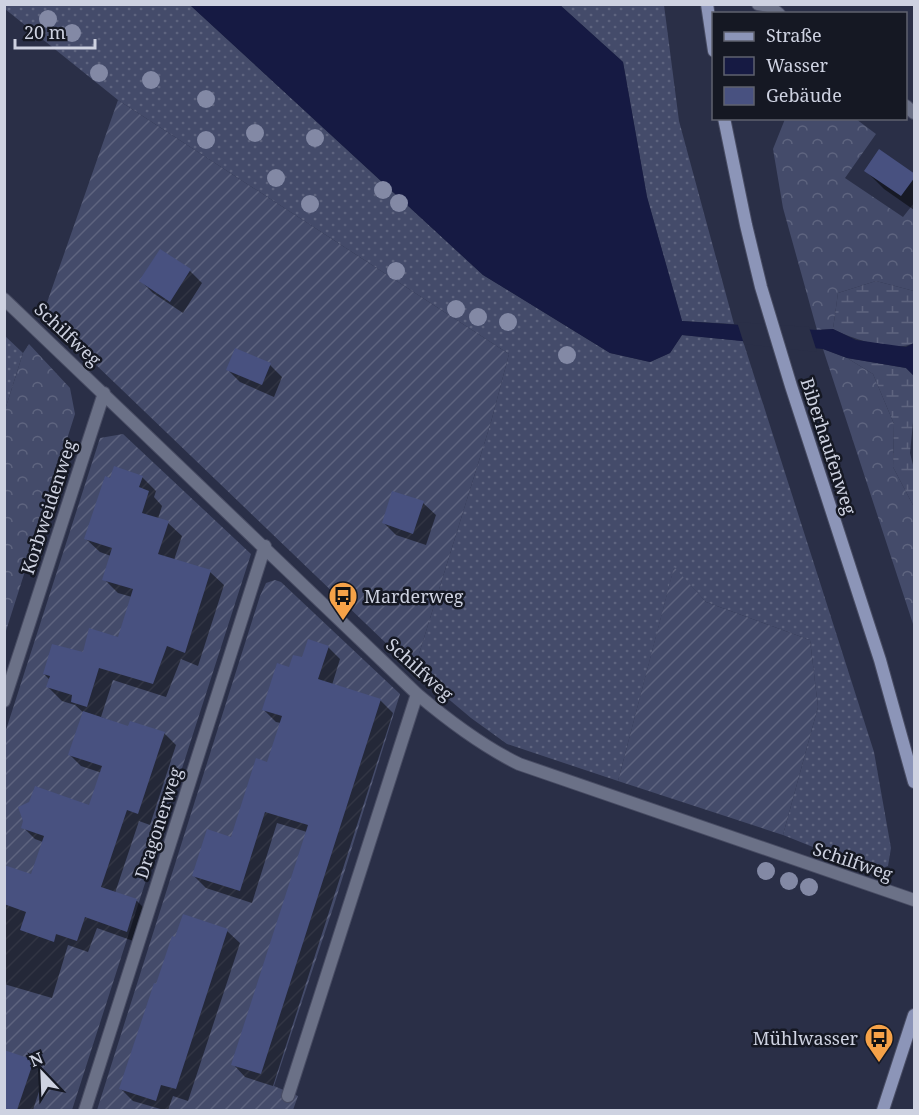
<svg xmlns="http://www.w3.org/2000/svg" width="919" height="1115" font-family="'Noto Serif',serif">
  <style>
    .grass { fill: url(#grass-dots) }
    .forest { fill: url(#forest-crowns) }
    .wetland { fill: url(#wetland-marsh) }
    .garden { fill: url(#garden-furrows) }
    .water { fill: #161a43 }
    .pier { fill: #2a2f47 }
    .shadow { fill: #0007 }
    .building { fill: #485180 }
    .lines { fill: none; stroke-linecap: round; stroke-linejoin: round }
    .minor-casing { stroke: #484c63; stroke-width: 14 }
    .secondary-casing { stroke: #484c63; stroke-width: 14 }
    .minor { stroke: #6b7187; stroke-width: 12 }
    .secondary { stroke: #8c95b8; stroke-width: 12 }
    .tree { fill: #8389a5 }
    .labels { text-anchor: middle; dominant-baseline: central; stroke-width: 5; stroke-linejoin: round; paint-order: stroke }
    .street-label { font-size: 18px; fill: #ced2e1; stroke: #151823 }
    .poi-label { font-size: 18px; fill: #ced2e1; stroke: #151823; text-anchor: start }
  </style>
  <defs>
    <pattern id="grass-dots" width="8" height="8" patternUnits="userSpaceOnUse" patternTransform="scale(1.5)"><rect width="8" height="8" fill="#444b6a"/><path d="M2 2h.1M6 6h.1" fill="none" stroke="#5e647f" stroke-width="1.8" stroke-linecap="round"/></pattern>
    <pattern id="forest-crowns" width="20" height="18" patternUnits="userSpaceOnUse" patternTransform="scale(1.5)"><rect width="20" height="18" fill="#444b6a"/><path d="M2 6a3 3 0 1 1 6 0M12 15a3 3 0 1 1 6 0" fill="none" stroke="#5e647f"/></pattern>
    <pattern id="wetland-marsh" width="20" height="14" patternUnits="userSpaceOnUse" patternTransform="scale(1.5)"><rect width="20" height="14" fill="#444b6a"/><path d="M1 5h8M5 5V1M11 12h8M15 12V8" fill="none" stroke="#5e647f"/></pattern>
    <pattern id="garden-furrows" width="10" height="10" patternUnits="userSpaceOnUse" patternTransform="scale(1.5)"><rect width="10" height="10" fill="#444b6a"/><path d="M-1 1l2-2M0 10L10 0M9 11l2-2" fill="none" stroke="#5e647f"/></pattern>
  </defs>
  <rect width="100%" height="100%" fill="#2a2f47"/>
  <!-- grass -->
  <path class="grass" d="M4 5H190L483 275 610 353 650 362 670 353 682 335 743 341 874 752 891 848 888 866 873 871 783 835 818 707 810 640 706 602 674 568 618 781 507 744 471 718 414 670 491 422 509 354 118 100 5 9Z
    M560 5H664L679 121 734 324 682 321 647 197 623 62Z
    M5 336 23 353 5 410Z"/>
  <!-- forest -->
  <path class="forest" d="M785 119H856L876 134 845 178 903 217 914 203V291L876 281 838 293 833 329 817 330 783 208 773 149Z
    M29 344 70 388 75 414 5 634V410L23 353Z
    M823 349 847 358 873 374 894 424 893 467 914 507V627Z"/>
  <!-- wetland -->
  <path class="wetland" d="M876 281 914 291V343C893 353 853 339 833 329L838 293Z
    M847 358 906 368 914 376V412L910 453 914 469V507L893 467 894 424 873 374Z"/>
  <!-- garden -->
  <path class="garden" d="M118 100 509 354 491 422 414 670 43 314Z
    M123 434 251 554 72 1110H5V733L100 438Z
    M674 567 706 602 810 640 818 707 783 835 618 781Z
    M275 580 281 582 400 694 334 905 274 1086 298 1096 293 1110H97L260 596 266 583Z"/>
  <!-- water -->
  <path class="water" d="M190 5H560L623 62 647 197 682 321 817 330 833 329 856 340 906 347 914 343V376L906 368 847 358 823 349 682 335 670 353 650 362 610 353 483 275Z"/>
  <!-- pier -->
  <path class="pier" d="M737 322 809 327 817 352 744 344Z"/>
  <!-- shadow -->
  <path class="shadow" d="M866 171 914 175V210L884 189Z
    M161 251 190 271 202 283 183 313 153 293 141 281Z
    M270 365 282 377 274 397 240 382 228 370Z
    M142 477 156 491 154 497 162 506 158 519 168 523 182 536 174 560 210 572 224 585 198 666 181 659 166 697 113 680 101 717 129 728 164 733 176 745 150 825 139 821 115 893 137 901 149 913 139 943 97 928 88 952 68 945 52 998 4 984V867L32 876 43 842 35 839 23 827 90 807 102 773 81 766 70 755 84 713 75 705 62 701 48 687 50 680 44 674 119 639 132 597 118 593 104 579 111 556 100 552 86 539 111 480Z
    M423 503 436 515 426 545 396 535 384 523Z
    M328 647 340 659 332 685 380 700 393 713 273 1086 245 1077 233 1064 307 832 277 823 252 903 206 888 194 876 232 839 268 764 281 723 276 722 264 710 290 669 303 659Z
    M184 916 227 931 240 943 188 1101 173 1096 168 1110H164L133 1101 121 1089 157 986Z
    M4 1051 33 1061 45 1073 33 1110H4Z"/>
  <!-- building -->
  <path class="building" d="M879 149 915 174V177L901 196 864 171Z
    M160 249 191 269 170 302 139 281Z
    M235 348 271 363 262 385 226 370Z
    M114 466 143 476 139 487 149 491 142 513 169 521 158 554 211 570 185 653 167 646 153 684 99 668 87 707 71 702 72 695 46 687 50 676 43 674 52 644 83 652 89 628 118 637 133 589 102 580 112 548 84 539 105 476 110 478Z
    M392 491 424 501 413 534 382 523Z
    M308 639 329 646 318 679 381 699 261 1074 231 1065 308 825 265 812 240 891 192 876 207 829 231 837 256 758 267 762 282 716 262 710 277 663 289 667 293 655 302 657Z
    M83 711 128 726 130 721 165 732 138 814 127 810 101 887 137 899 127 932 85 917 77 941 56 934 54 942 20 930 26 912 4 904V865L31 874 44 836 21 828 23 821 18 807 29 802 35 786 89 805 102 766 68 755Z
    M183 914 228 929 176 1089 161 1085 156 1101 119 1089 154 983 156 984 172 936 175 937Z
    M4 1050 34 1060 17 1110H4Z"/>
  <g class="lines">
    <!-- minor casing -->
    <g class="minor-casing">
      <path id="minor" d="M758 4 769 6 779 14
        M906 106 914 113
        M4 299 417 694C449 721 482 746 519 764L914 900
        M4 701 104 393
        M288 1096 417 694
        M85 1110 265 546"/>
    </g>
    <!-- secondary casing -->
    <g class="secondary-casing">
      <path id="secondary" d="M707 4 714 51
        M724 118 746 225 761 287 791 386 880 660 914 782
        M883 1110 914 1015"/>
    </g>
    <!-- minor -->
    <use href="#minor" class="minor"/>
    <!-- secondary -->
    <use href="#secondary" class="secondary"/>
  </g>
  <!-- trees -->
  <g class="tree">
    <circle cx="48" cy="19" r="9"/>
    <circle cx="72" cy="33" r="9"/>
    <circle cx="99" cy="73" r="9"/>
    <circle cx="151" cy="80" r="9"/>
    <circle cx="206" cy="99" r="9"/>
    <circle cx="255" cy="133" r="9"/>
    <circle cx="315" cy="138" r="9"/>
    <circle cx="206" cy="140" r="9"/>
    <circle cx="276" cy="178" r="9"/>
    <circle cx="383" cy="190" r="9"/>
    <circle cx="399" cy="203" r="9"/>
    <circle cx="310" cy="204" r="9"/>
    <circle cx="396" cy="271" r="9"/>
    <circle cx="456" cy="309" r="9"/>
    <circle cx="478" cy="317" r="9"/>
    <circle cx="508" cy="322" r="9"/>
    <circle cx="567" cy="355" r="9"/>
    <circle cx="766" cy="871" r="9"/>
    <circle cx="789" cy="881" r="9"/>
    <circle cx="809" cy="887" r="9"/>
  </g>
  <!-- icons -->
  <defs>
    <g id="bus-pin" transform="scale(1.5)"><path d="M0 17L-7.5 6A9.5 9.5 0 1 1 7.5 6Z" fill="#f6a248" stroke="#151823"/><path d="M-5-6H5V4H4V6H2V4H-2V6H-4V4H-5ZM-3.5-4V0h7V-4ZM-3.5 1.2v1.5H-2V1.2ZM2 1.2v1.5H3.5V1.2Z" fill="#111"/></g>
  </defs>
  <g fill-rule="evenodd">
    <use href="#bus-pin" x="343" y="596"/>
    <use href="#bus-pin" x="879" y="1038"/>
  </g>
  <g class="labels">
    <!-- street labels -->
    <g class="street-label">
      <text transform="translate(68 334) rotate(43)">Schilfweg</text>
      <text transform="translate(829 446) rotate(72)">Biberhaufenweg</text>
      <text transform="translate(48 507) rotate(-72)">Korbweidenweg</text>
      <text transform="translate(420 669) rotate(42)">Schilfweg</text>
      <text transform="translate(158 823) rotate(-72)">Dragonerweg</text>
      <text transform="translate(853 861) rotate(19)">Schilfweg</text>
    </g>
    <!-- poi labels -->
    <g class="poi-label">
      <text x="364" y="596">Marderweg</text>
      <text x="858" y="1038" text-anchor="end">Mühlwasser</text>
    </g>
  </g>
  <!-- border -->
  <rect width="919" height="1115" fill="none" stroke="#ced2e1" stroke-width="12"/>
  <!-- legend -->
  <rect x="712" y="12" width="195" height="108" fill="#151823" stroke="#5f626f" stroke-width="1.5"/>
  <rect x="724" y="32" width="30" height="9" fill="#8c95b8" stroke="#5f626f" stroke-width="1.5"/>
  <text x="766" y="42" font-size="18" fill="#ced2e1">Straße</text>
  <rect x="724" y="57" width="30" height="18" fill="#161a43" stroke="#5f626f" stroke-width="1.5"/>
  <text x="766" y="72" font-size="18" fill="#ced2e1">Wasser</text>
  <rect x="724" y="87" width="30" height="18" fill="#485180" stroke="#5f626f" stroke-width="1.5"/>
  <text x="766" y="102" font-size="18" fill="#ced2e1">Gebäude</text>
  <!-- north arrow -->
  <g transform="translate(42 1073) rotate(337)" stroke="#151823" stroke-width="4.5" paint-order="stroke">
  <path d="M0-4.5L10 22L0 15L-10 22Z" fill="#ced2e1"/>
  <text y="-9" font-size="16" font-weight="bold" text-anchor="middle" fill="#ced2e1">N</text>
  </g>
  <!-- scale -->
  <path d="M15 39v9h80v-9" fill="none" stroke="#ced2e1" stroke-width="3"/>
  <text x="24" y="39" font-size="18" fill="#ced2e1" stroke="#151823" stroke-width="4.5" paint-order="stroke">20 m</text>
</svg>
